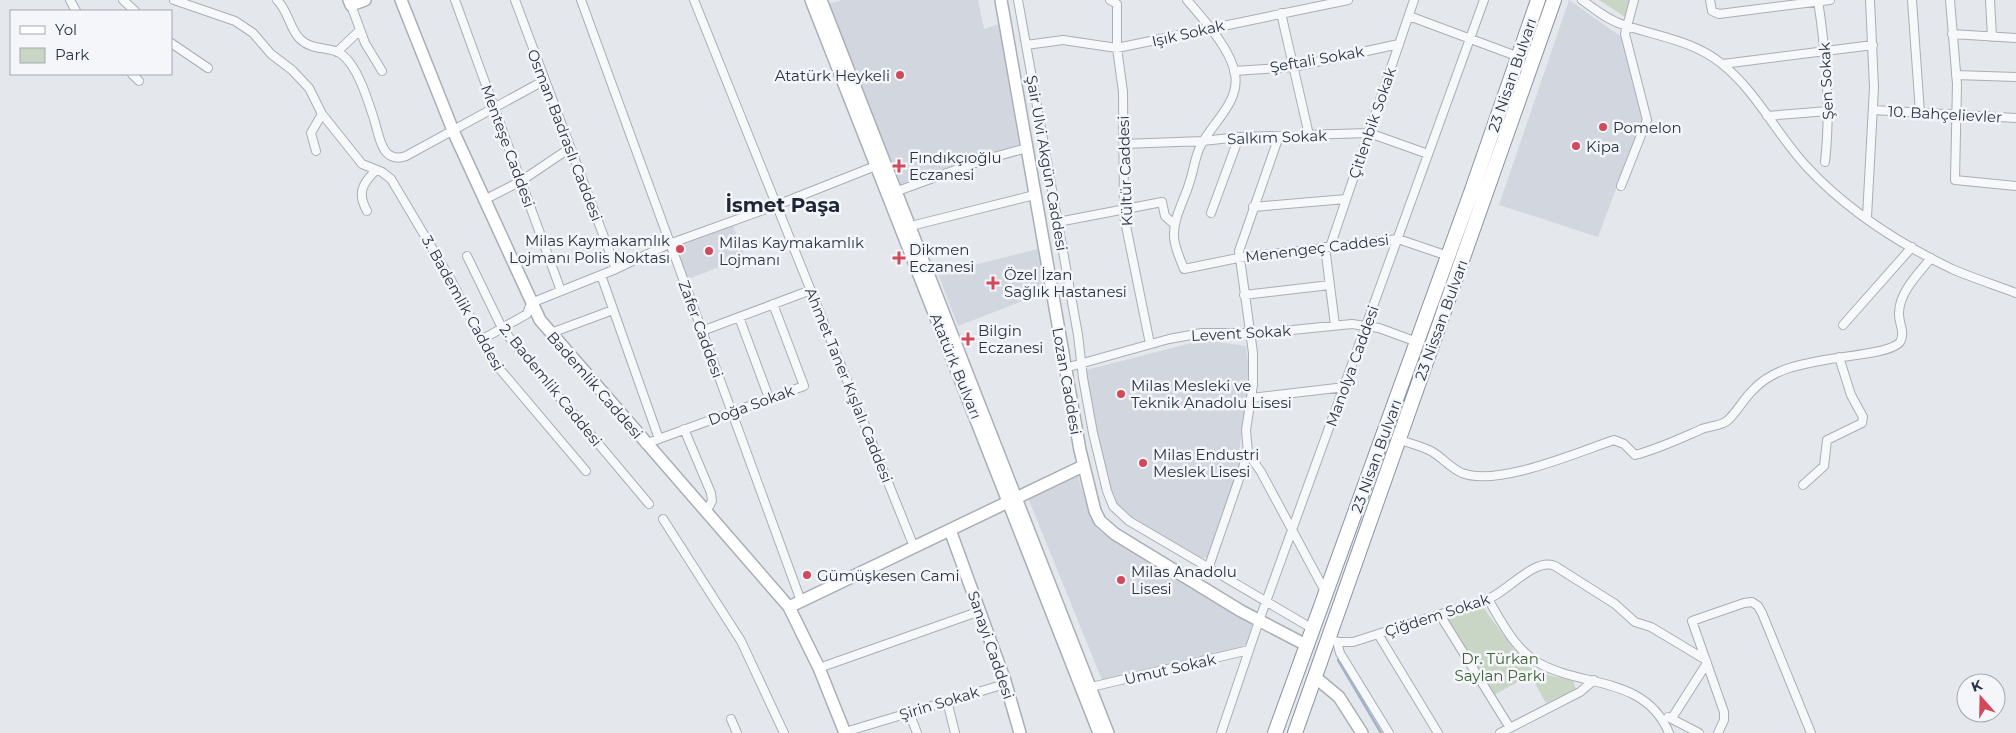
<svg xmlns="http://www.w3.org/2000/svg" width="2016" height="733" font-family="Montserrat,sans-serif">
  <style>
    .built { fill: #d2d6de }
    .green { fill: #c9d6c5 }
    .lines { fill: none; stroke-linecap: round; stroke-linejoin: round }
    .stream { stroke: #9fb4cc; stroke-width: 2.5 }
    .street-casing { stroke: #a9aeb7; stroke-width: 10 }
    .secondary-casing { stroke: #a9aeb7; stroke-width: 14 }
    .highway-casing { stroke: #8b94a3; stroke-width: 16 }
    .street { stroke: #f7f8fa; stroke-width: 8 }
    .secondary { stroke: #fff; stroke-width: 11 }
    .highway { stroke: #fff; stroke-width: 14 }
    .poi-dot { fill: #d1495b; stroke: #f4f6f9; stroke-width: 2 }
    .labels { text-anchor: middle; dominant-baseline: central; stroke-width: 5; stroke-linejoin: round; paint-order: stroke }
    .street-label { font-size: 15px; fill: #2b3445; stroke: #f4f6f9 }
    .poi-label { font-size: 15px; fill: #2b3445; stroke: #f4f6f9; text-anchor: start }
    .park-label { font-size: 15px; fill: #3f6138; stroke: #f4f6f9 }
    .district-label { font-size: 20px; font-weight: bold; fill: #1d2536; stroke: #f4f6f9 }
  </style>
  <rect width="100%" height="100%" fill="#e4e7ec"/>
  <!-- built -->
  <path class="built" d="M842 0H978L984 29 999 24 1019 146 973 159 901 185 829 4Z
    M1569 0 1623 38 1643 117 1598 237 1499 205Z
    M732 223 745 257 686 280 673 246Z
    M1038 249 1046 292 958 326 938 274Z
    M1203 340 1246 346 1250 376 1239 452 1243 457 1210 556 1200 559 1135 521 1118 506 1107 478 1086 377V370Z
    M1077 474 1091 519 1098 530 1253 623 1246 644 1237 649 1102 680 1028 498Z"/>
  <!-- green -->
  <path class="green" d="M1599 0H1630L1625 17Z
    M1483 607 1526 666 1551 676 1573 681 1576 689 1546 703 1530 675 1494 695 1446 619Z"/>
  <g class="lines">
    <!-- stream -->
    <path class="stream" d="M1338 660 1381 733"/>
    <!-- street casing -->
    <g class="street-casing">
      <path id="street" d="M70 0 76 11
        M123 0 135 11
        M174 0 235 21 253 33 271 54 292 70 309 88 322 114 362 164 382 172 391 179 451 280 493 361 586 471
        M277 0C289 12 289 28 300 39 310 49 323 47 335 51 347 54 357 73 361 83 366 94 370 107 374 119 379 134 381 165 406 156L545 80
        M455 0 561 291
        M515 0 616 269
        M581 0 801 601
        M694 0 914 547
        M1018 0 1078 335 1083 378 1093 433 1107 491 1113 506 1129 521 1313 629
        M1110 0 1117 4V48L1123 92 1124 216 1150 344
        M1187 0C1203 19 1231 49 1235 74 1240 102 1213 122 1201 145 1195 156 1194 169 1190 181 1185 199 1173 218 1174 236 1174 247 1180 258 1184 269L1238 258 1398 239 1448 256
        M1582 0C1594 9 1607 19 1621 24 1655 36 1693 40 1722 64 1757 92 1777 135 1807 167 1846 209 1900 244 1952 269 1973 278 1995 285 2016 293
        M1710 0 1712 11 1719 14 1830 0
        M1818 0C1826 54 1831 108 1825 162
        M1912 0 1920 113
        M1950 0 1957 84 1955 180 2016 186
        M1990 0 1992 37
        M351 5 365 43 382 71
        M1281 13 1309 135
        M1409 16 1519 57
        M1952 34 2016 38
        M171 43 208 68
        M1026 45 1063 40 1117 48 1348 0
        M337 52 360 30
        M1723 64 1873 45
        M1234 71 1293 67 1399 44
        M132 74 139 81
        M1956 75 2016 77
        M1873 110 2016 118
        M1767 116 1828 111
        M1124 144 1203 141 1239 137 1369 133 1428 154
        M316 151 311 133 322 114
        M1621 186 1647 120 1625 34 1634 0
        M892 193 983 160 1027 148
        M484 200 521 181 570 148
        M1253 207 1346 199
        M367 211C357 193 362 184 376 170
        M1211 213 1239 137
        M1867 217 1874 87 1870 0
        M1058 222 1162 202 1165 216 1174 224
        M911 226 1034 195
        M1325 247 1335 325
        M1330 247 1414 0
        M467 256 503 330 649 504
        M601 275 659 439
        M1244 295 1330 285
        M739 317 769 398
        M1843 325 1912 247
        M702 331 811 290
        M551 333 613 310
        M481 340 527 314 531 303 616 269 669 244 777 205 878 165
        M1065 368 1169 339 1202 333H1263L1352 324 1379 328 1417 342
        M1251 398 1345 387
        M684 429 711 493 712 501 706 512
        M1399 440C1410 443 1421 446 1431 451 1442 457 1450 468 1462 473 1498 487 1578 452 1614 440L1624 444 1635 455C1658 449 1679 439 1702 429 1710 426 1720 426 1727 421 1738 411 1744 398 1754 389 1774 368 1803 364 1830 359 1844 356 1892 353 1900 342 1906 332 1898 323 1899 312 1900 291 1919 273 1931 258
        M645 444 804 386 773 304
        M1248 453 1261 472 1326 593
        M1803 485 1824 466 1827 440 1862 423 1863 417 1851 395 1839 357
        M663 519 741 641 784 733
        M1208 569 1248 453 1246 430 1253 385V353L1239 251 1279 136
        M1488 599C1501 621 1514 648 1537 662 1581 688 1645 675 1669 733
        M1440 615 1510 728
        M1378 634 1438 733
        M1328 639 1339 642H1353L1488 599C1507 592 1535 557 1555 566L1615 604 1635 622 1651 627 1706 660
        M1337 642 1340 653 1389 733
        M819 668 980 611
        M1091 687 1249 650
        M947 701 955 733
        M909 712 917 733
        M1668 717 1699 733
        M1672 718 1707 663
        M731 719 737 733
        M845 732 1005 684
        M1221 733 1259 621 1484 0
        M1500 733 1580 692 1594 680
        M1718 733 1724 720V712L1692 621 1744 603 1752 602 1758 606 1762 613 1811 733"/>
    </g>
    <!-- secondary casing -->
    <g class="secondary-casing">
      <path id="secondary" d="M349 0 351 5 365 0
        M401 0 454 133 540 320 789 607 819 668 845 733
        M811 0 1099 733
        M821 0 1108 733
        M1001 0 1080 450 1095 511 1100 521 1115 534 1241 611 1308 646
        M950 530 1005 681 1020 733
        M789 607 1083 466
        M1315 677 1339 697 1362 733"/>
    </g>
    <!-- highway casing -->
    <g class="highway-casing">
      <path id="highway" d="M1275 733 1472 190 1538 0
        M1295 733 1554 0"/>
    </g>
    <!-- street -->
    <use href="#street" class="street"/>
    <!-- secondary -->
    <use href="#secondary" class="secondary"/>
    <!-- highway -->
    <use href="#highway" class="highway"/>
  </g>
  <!-- markers -->
  <g class="poi-dot">
    <circle cx="900" cy="75" r="5"/>
    <circle cx="1603" cy="127" r="5"/>
    <circle cx="1576" cy="146" r="5"/>
    <path d="M896.5 158.5h5v5h5v5h-5v5h-5v-5h-5v-5h5z"/>
    <circle cx="680" cy="249" r="5"/>
    <circle cx="709" cy="251" r="5"/>
    <path d="M896.5 250.5h5v5h5v5h-5v5h-5v-5h-5v-5h5z"/>
    <path d="M990.5 275.5h5v5h5v5h-5v5h-5v-5h-5v-5h5z"/>
    <path d="M965.5 331.5h5v5h5v5h-5v5h-5v-5h-5v-5h5z"/>
    <circle cx="1121" cy="394" r="5"/>
    <circle cx="1143" cy="463" r="5"/>
    <circle cx="807" cy="575" r="5"/>
    <circle cx="1121" cy="580" r="5"/>
  </g>
  <g class="labels">
    <!-- street labels -->
    <g class="street-label">
      <text transform="translate(1188 33) rotate(-13)">Işık Sokak</text>
      <text transform="translate(1317 59) rotate(-10)">Şeftali Sokak</text>
      <text transform="translate(1512 75) rotate(-71)">23 Nisan Bulvarı</text>
      <text transform="translate(1826 81) rotate(-93)">Şen Sokak</text>
      <text transform="translate(1945 114) rotate(3)">10. Bahçelievler</text>
      <text transform="translate(1372 123) rotate(-71)">Çitlenbik Sokak</text>
      <text transform="translate(565 135) rotate(69)">Osman Badraslı Caddesi</text>
      <text transform="translate(1277 137) rotate(-2)">Salkım Sokak</text>
      <text transform="translate(508 146) rotate(70)">Menteşe Caddesi</text>
      <text transform="translate(1047 163) rotate(80)">Şair Ulvi Akgün Caddesi</text>
      <text transform="translate(1125 171) rotate(-92)">Kültür Caddesi</text>
      <text transform="translate(1317 248) rotate(-7)">Menengeç Caddesi</text>
      <text transform="translate(463 303) rotate(61)">3. Bademlik Caddesi</text>
      <text transform="translate(1441 320) rotate(-70)">23 Nissan Bulvarı</text>
      <text transform="translate(701 329) rotate(70)">Zafer Caddesi</text>
      <text transform="translate(1241 333) rotate(-3)">Levent Sokak</text>
      <text transform="translate(956 366) rotate(68)">Atatürk Bulvarı</text>
      <text transform="translate(1352 366) rotate(-70)">Manolya Caddesi</text>
      <text transform="translate(1067 381) rotate(80)">Lozan Caddesi</text>
      <text transform="translate(551 385) rotate(51)">2. Bademlik Caddesi</text>
      <text transform="translate(595 385) rotate(49)">Bademlik Caddesi</text>
      <text transform="translate(849 385) rotate(68)">Ahmet Taner Kışlalı Caddesi</text>
      <text transform="translate(751 405) rotate(-20)">Doğa Sokak</text>
      <text transform="translate(1376 456) rotate(-70)">23 Nisan Bulvarı</text>
      <text transform="translate(1437 615) rotate(-18)">Çiğdem Sokak</text>
      <text transform="translate(991 645) rotate(71)">Sanayi Caddesi</text>
      <text transform="translate(1170 669) rotate(-13)">Umut Sokak</text>
      <text transform="translate(939 703) rotate(-17)">Şirin Sokak</text>
    </g>
    <!-- poi labels -->
    <g class="poi-label">
      <text x="890" y="75" text-anchor="end">Atatürk Heykeli</text>
      <text x="1613" y="127">Pomelon</text>
      <text x="1586" y="146">Kipa</text>
      <text x="909" y="157">Fındıkçıoğlu<tspan x="909" dy="17">Eczanesi</tspan></text>
      <text x="670" y="240" text-anchor="end">Milas Kaymakamlık<tspan x="670" dy="17">Lojmanı Polis Noktası</tspan></text>
      <text x="719" y="242">Milas Kaymakamlık<tspan x="719" dy="17">Lojmanı</tspan></text>
      <text x="909" y="249">Dikmen<tspan x="909" dy="17">Eczanesi</tspan></text>
      <text x="1004" y="274">Özel İzan<tspan x="1004" dy="17">Sağlık Hastanesi</tspan></text>
      <text x="978" y="330">Bilgin<tspan x="978" dy="17">Eczanesi</tspan></text>
      <text x="1131" y="385">Milas Mesleki ve<tspan x="1131" dy="17">Teknik Anadolu Lisesi</tspan></text>
      <text x="1153" y="454">Milas Endustri<tspan x="1153" dy="17">Meslek Lisesi</tspan></text>
      <text x="1131" y="571">Milas Anadolu<tspan x="1131" dy="17">Lisesi</tspan></text>
      <text x="817" y="575">Gümüşkesen Cami</text>
    </g>
    <!-- park labels -->
    <g class="park-label">
      <text x="1500" y="658">Dr. Türkan<tspan x="1500" dy="17">Saylan Parkı</tspan></text>
    </g>
    <!-- district labels -->
    <g class="district-label">
      <text x="783" y="205">İsmet Paşa</text>
    </g>
  </g>
  <!-- legend -->
  <rect x="10" y="10" width="162" height="65" fill="#f4f6f9" stroke="#a4a8b1"/>
  <rect x="20" y="26" width="25" height="8" fill="#ffffff" stroke="#a4a8b1"/>
  <text x="55" y="35" font-size="15" fill="#2b3445">Yol</text>
  <rect x="20" y="48" width="25" height="15" fill="#c9d6c5" stroke="#a4a8b1"/>
  <text x="55" y="60" font-size="15" fill="#2b3445">Park</text>
  <!-- north arrow -->
  <g transform="translate(1981 698) rotate(340)"><circle r="24" fill="#f4f6f9" stroke="#a4a8b1"/>
  <path d="M0-4L9 19L0 12L-9 19Z" fill="#d1495b"/>
  <text y="-8" font-size="14" font-weight="bold" text-anchor="middle" fill="#2b3445">K</text>
  </g>
</svg>
